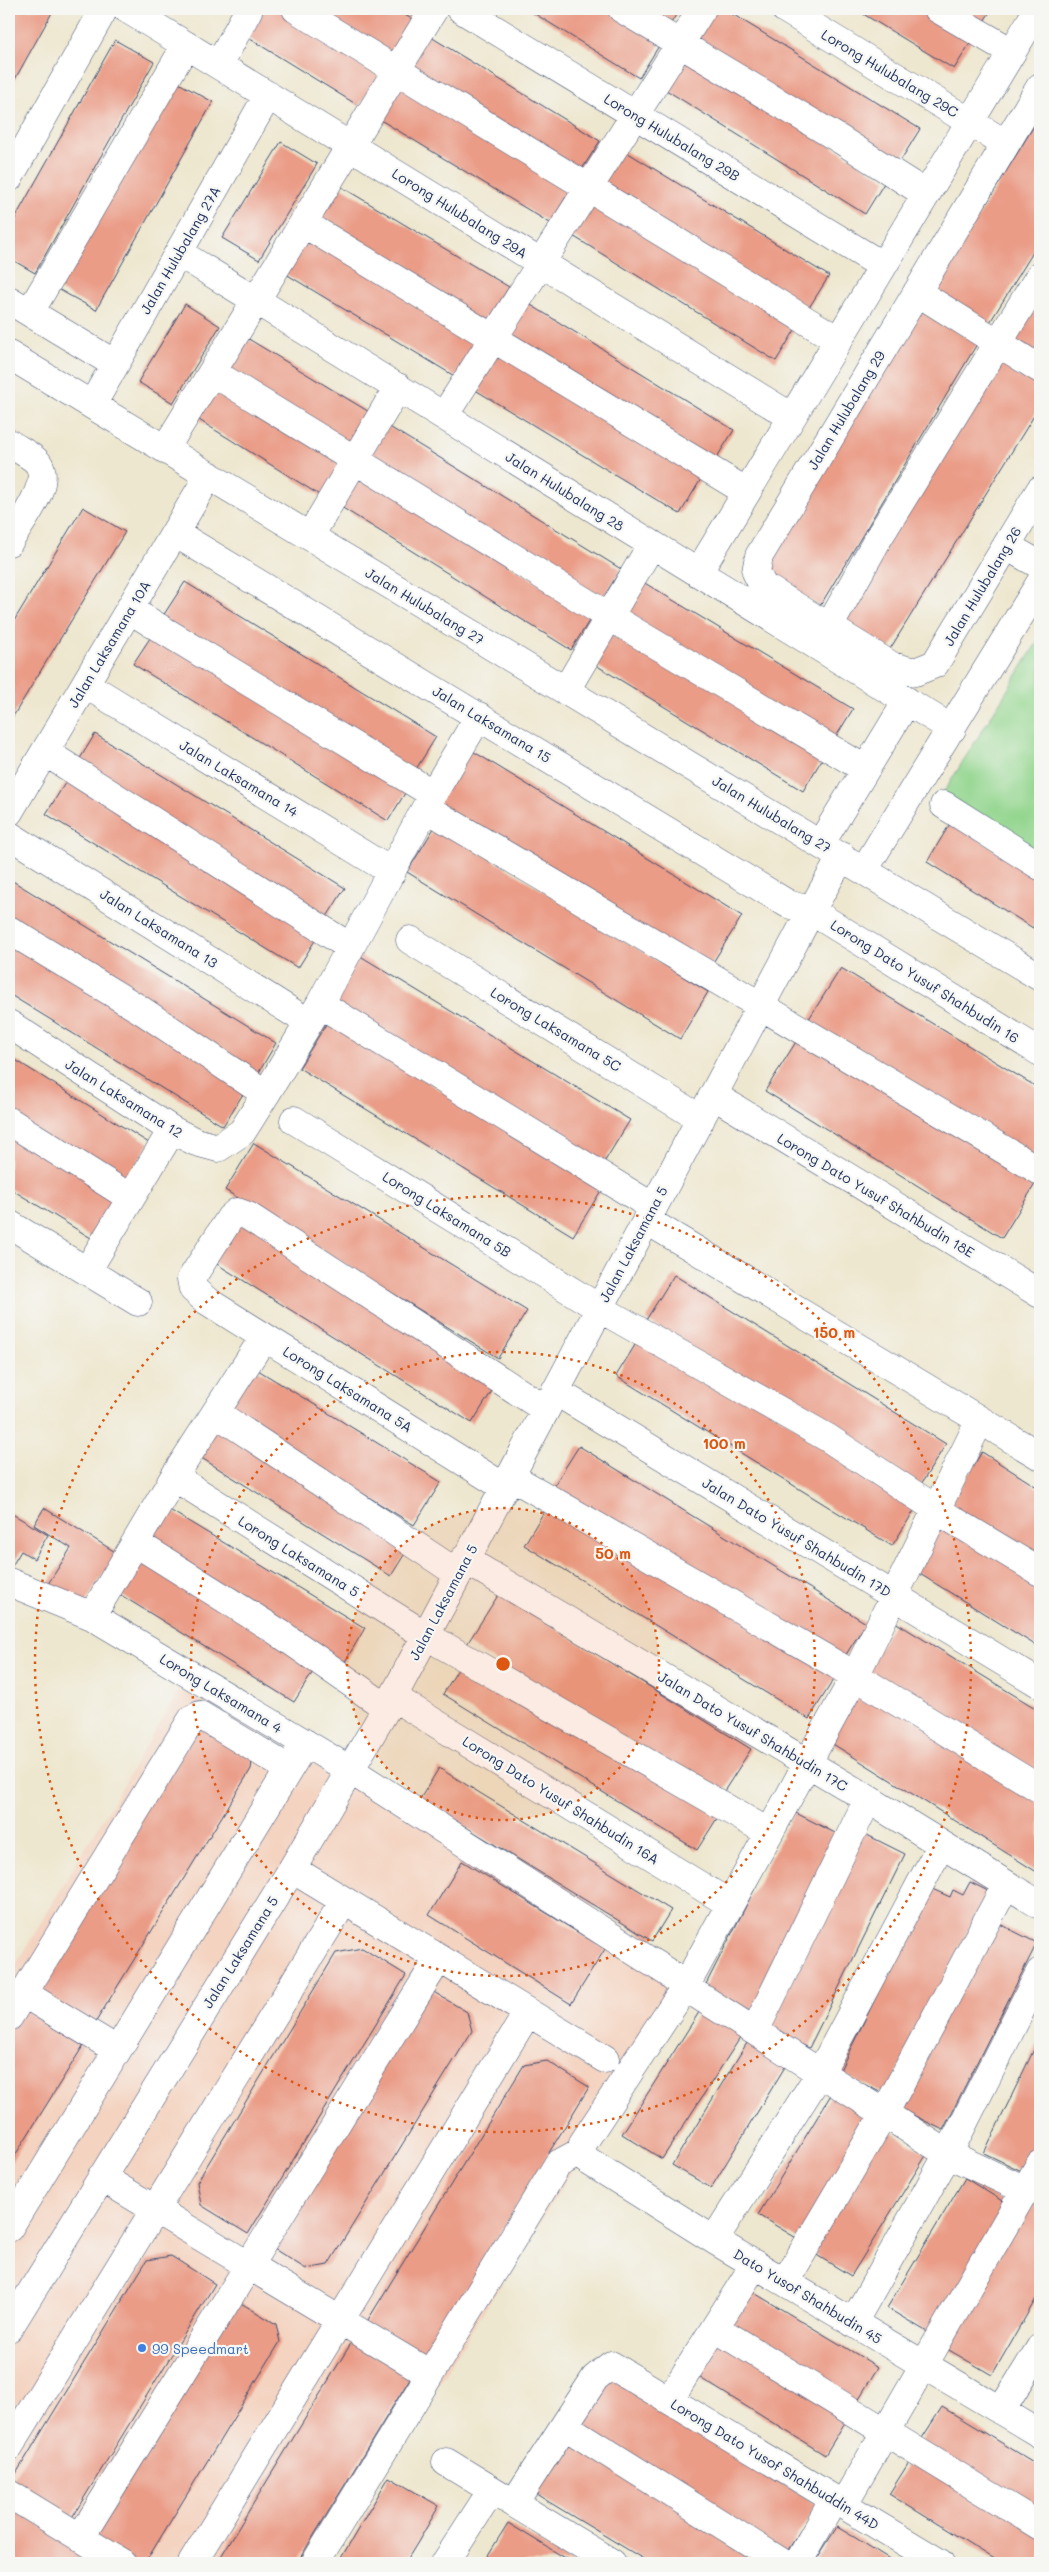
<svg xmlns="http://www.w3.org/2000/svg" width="1049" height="2572" font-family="Mali,sans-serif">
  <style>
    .built { fill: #f4d3c0 }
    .green { fill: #92d58d; stroke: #568276 }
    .building { fill: #ea9c87 }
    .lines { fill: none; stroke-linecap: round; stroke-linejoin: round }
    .minor-casing { stroke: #3b4b6f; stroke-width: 29 }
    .minor { stroke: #fff; stroke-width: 28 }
    .ring { fill: none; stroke: #de5710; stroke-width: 2.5; stroke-dasharray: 2.5 5 }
    .shop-dot { fill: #3f7fe0; stroke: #f6f6f2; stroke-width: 2 }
    .labels { text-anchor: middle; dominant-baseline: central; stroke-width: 4.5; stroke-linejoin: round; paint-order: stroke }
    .street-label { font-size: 14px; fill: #1b2f5e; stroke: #f6f6f2 }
    .shop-label { font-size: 14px; fill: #366cbe; stroke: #f6f6f2; text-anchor: start }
    .centre { fill: #de5710; stroke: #f6f6f2; stroke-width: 2.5 }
    .ring-label { font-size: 15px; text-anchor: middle; font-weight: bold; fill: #de5710; stroke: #f6f6f2; stroke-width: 4.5; stroke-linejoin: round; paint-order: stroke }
  </style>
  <rect width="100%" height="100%" fill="#f6f6f2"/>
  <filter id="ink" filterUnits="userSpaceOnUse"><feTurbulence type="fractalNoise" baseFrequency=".02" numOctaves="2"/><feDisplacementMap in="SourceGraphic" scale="10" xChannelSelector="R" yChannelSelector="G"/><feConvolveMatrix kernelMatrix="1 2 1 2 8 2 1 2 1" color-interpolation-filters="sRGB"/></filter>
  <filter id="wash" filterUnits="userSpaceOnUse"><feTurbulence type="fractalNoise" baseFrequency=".0096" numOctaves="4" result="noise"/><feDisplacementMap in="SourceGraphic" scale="20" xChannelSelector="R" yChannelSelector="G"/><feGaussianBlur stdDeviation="1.12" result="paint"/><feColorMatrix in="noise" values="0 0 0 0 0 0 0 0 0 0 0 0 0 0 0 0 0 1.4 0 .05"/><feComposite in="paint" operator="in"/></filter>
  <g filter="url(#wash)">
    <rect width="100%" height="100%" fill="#eee7cf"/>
    <!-- built -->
    <path class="built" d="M180 1689 694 1976 326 2563H9V1976Z"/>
    <!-- green -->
    <path class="green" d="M1040 638V857L942 795Z"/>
    <g id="blocks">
      <!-- building -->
      <path class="building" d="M9 9H54L9 90Z
        M257 9H277L380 73 359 106 242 34Z
        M312 9H394L412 19 391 55Z
        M527 9H610L662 41 639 78Z
        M634 9H680L667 29Z
        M705 9H724L920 129 896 168 686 39Z
        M855 9H928L974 37 954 69Z
        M950 9H992L980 27Z
        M426 34 600 141 578 175 405 69Z
        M115 40 154 62 35 273 9 258V229Z
        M679 51 886 180 865 214 658 85Z
        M173 80 213 102 96 310 56 288Z
        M397 80 572 187 550 223 374 116Z
        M1040 116V241L987 327 932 293Z
        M281 142 317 164 259 260 222 238Z
        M620 148 829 276 805 314 596 186Z
        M335 183 509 287 485 326 311 222Z
        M591 197 798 325 776 361 568 233Z
        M305 231 480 338 456 377 281 271Z
        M1040 283V359L1006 339Z
        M526 302 734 430 712 465 504 338Z
        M185 304 220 326 173 403 138 382Z
        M920 309 977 344 820 606 762 571Z
        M242 335 371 413 349 450 220 372Z
        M496 348 704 474 680 514 472 388Z
        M997 353 1040 380V406L890 649 835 615Z
        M212 382 342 463 321 496 191 415Z
        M388 426 621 569 600 603 367 460Z
        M359 472 592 616 571 650 338 505Z
        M83 507 125 532 9 723V629Z
        M638 579 853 709 832 743 617 614Z
        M185 582 436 737 413 774 161 619Z
        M611 625 824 756 803 791 589 661Z
        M156 629 410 785 388 821 133 664Z
        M95 734 345 888 323 923 73 770Z
        M466 747 742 916 707 972 432 803Z
        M67 780 319 934 298 968 46 814Z
        M951 822 1040 877V915L1033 928 927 862Z
        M436 825 708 992 680 1039 407 872Z
        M11 880 276 1043 255 1079 9 927V884Z
        M9 940 248 1086 223 1126 9 994Z
        M357 954 630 1120 600 1169 327 1002Z
        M841 968 1040 1089V1168L805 1025Z
        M328 1021 602 1189 573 1236 299 1068Z
        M801 1034 1037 1181 1002 1238 765 1091Z
        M9 1056 149 1143 122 1187 9 1116Z
        M9 1130 117 1196 91 1238 9 1188Z
        M254 1143 527 1311 498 1358 225 1190Z
        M240 1216 500 1378 472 1423 212 1261Z
        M674 1275 946 1444 918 1489 646 1320Z
        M643 1332 919 1503 892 1546 616 1376Z
        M253 1367 441 1482 414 1525 227 1410Z
        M216 1420 412 1542 391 1576 195 1454Z
        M579 1446 866 1623 840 1664 553 1487Z
        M982 1452 1040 1489V1563L948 1506Z
        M551 1500 837 1674 809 1719 524 1545Z
        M163 1506 365 1628 343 1665 141 1542Z
        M44 1508 117 1553 84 1605 48 1584 71 1548 34 1525Z
        M9 1512 48 1535 34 1559 21 1551 9 1571Z
        M947 1518 1040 1574V1648L915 1571Z
        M133 1554 316 1667 294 1702 111 1589Z
        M499 1594 751 1749 719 1799 467 1644Z
        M895 1622 1040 1711V1784L862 1676Z
        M466 1656 721 1812 697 1850 443 1694Z
        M860 1685 1040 1799V1874L825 1739Z
        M194 1717 253 1753 251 1769 92 2028 27 1989Z
        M439 1768 671 1910 652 1941 420 1799Z
        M794 1812 841 1836 751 2012 704 1988Z
        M855 1829 905 1854 809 2048 758 2024Z
        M462 1861 605 1949 571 2004 429 1915Z
        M970 1882 988 1891 886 2095 839 2072 930 1888 950 1897 953 1890 963 1895Z
        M988 1918 1037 1943 943 2130 893 2105Z
        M362 1948 406 1975 248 2234 201 2205 197 2182 336 1953Z
        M422 1985 467 2012 472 2031 328 2265 306 2269 263 2242Z
        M18 2006 83 2046 9 2165V2021Z
        M701 2009 742 2035 662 2159 622 2134Z
        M1040 2037V2165L1034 2177 984 2153Z
        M750 2038 788 2062 711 2188 672 2165Z
        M547 2061 589 2087 421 2363 363 2328 524 2065Z
        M832 2093 873 2118 798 2239 758 2215Z
        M881 2125 927 2154 851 2276 805 2248Z
        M965 2178 1012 2207 934 2336 887 2308Z
        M1031 2195 1040 2200V2292L992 2375 942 2346Z
        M171 2256 215 2284 68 2524 9 2485 147 2260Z
        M746 2288 878 2367 855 2405 723 2326Z
        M229 2296 276 2324 280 2342 145 2563H133L84 2534Z
        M716 2335 849 2416 825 2455 692 2373Z
        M353 2340 412 2375 297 2563H217Z
        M604 2373 817 2504 783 2558 571 2426Z
        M942 2407 1040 2466V2521L917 2446Z
        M566 2438 772 2563H650L549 2502 533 2492Z
        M913 2456 1040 2533V2563H1001L889 2494Z
        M389 2477 439 2506 418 2542 405 2563H338Z
        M9 2507 103 2563H9Z
        M508 2523 557 2553 574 2563H483Z
        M837 2527 854 2537 896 2563H814Z"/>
    </g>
  </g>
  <g filter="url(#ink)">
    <use href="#blocks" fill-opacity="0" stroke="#3b4b6f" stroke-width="1"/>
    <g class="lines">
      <!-- minor casing -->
      <g class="minor-casing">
        <path id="minor" d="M127 9 792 417
          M296 9 838 340
          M461 9 883 266
          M622 9 841 140 926 194
          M785 9 1006 144
          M938 9 1012 52
          M219 65 249 9
          M1040 87 759 556 756 572 763 586 892 666 915 672 935 664 1040 490
          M9 178 104 9
          M303 223 747 492
          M179 253 952 729
          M917 292 1040 369
          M9 300 115 364
          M30 312 186 45
          M9 355 1040 977
          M212 372 610 617 865 769
          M92 405 268 95
          M444 416 702 9
          M9 443C17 449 32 455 38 463 53 484 20 523 9 542
          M165 449 434 9
          M175 533 788 904 811 911 1040 1052
          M310 536 398 387
          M1006 546 1040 565
          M698 573 1038 9
          M130 610 433 794
          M829 627 879 537 1040 275
          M85 684 392 872
          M566 690 652 544
          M45 752 350 947
          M944 805 1040 866
          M426 808 1040 1171
          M9 812 209 475
          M9 835 308 1022
          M821 843 907 701
          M864 870 1040 583
          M9 930 141 1010 266 1094
          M410 940 701 1119
          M320 1004 653 1207
          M9 1024 172 1130 196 1142 218 1148 242 1132 266 1094 320 1004 433 794 479 716
          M713 1095 1040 1294
          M294 1120 599 1308 828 1438 953 1520 1040 1572
          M9 1121 131 1198
          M646 1220 1040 1456
          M9 1224 138 1302
          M87 1271 172 1130
          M555 1391 1040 1684
          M216 1413 457 1573
          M980 1420 855 1676 685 1987 583 2143 582 2151 585 2159 714 2240 1040 2434
          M510 1476 837 1665 1040 1789
          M174 1477 425 1635 768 1832
          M504 1487 207 1301 193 1289 191 1279 230 1218 237 1212 248 1216 545 1409
          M136 1543 278 1632 387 1708
          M464 1559 868 1799 1040 1905
          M9 1582 92 1616 350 1770 670 1974 685 1987 948 2154 1025 2190H1040
          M92 1616 174 1477 264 1337
          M393 1697 730 1904
          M292 1869 605 2059
          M23 1993 117 2050
          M9 2017 192 1719 200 1715 289 1769
          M755 2031 868 1799
          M101 2177 430 2374
          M9 2228 305 1743
          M714 2240 820 2073 941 1845
          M785 2282 884 2114 1006 1885
          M853 2323 948 2154 1040 1972
          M9 2328 292 1869 393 1697 811 911 842 856
          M715 2328 1040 2526
          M669 2400 755 2264
          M1001 2411 1040 2348
          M565 2426 783 2563
          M9 2447 344 1901
          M446 2462 612 2563
          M9 2494 122 2563
          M514 2503 595 2378 611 2365 940 2563
          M843 2505 1040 2164
          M80 2538 439 1958
          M192 2563 528 2012
          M315 2563 558 2164 582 2151
          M445 2563 492 2490
          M798 2563 834 2499"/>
      </g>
      <!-- minor -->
      <use href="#minor" class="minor"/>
    </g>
  </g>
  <!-- distance rings -->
  <circle cx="503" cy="1664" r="156" fill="#de5710" fill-opacity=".12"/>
  <g class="ring">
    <circle cx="503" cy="1664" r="156"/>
    <circle cx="503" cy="1664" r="312"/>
    <circle cx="503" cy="1664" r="468"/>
  </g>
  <!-- markers -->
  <circle class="shop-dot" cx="142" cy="2348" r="5"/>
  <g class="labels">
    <!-- street labels -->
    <g class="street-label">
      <text transform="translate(890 73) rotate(31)">Lorong Hulubalang 29C</text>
      <text transform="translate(672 137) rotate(31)">Lorong Hulubalang 29B</text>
      <text transform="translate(460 213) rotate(32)">Lorong Hulubalang 29A</text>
      <text transform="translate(180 250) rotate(-60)">Jalan Hulubalang 27A</text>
      <text transform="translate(846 410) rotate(-59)">Jalan Hulubalang 29</text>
      <text transform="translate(565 491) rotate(32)">Jalan Hulubalang 28</text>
      <text transform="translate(982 586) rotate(-59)">Jalan Hulubalang 26</text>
      <text transform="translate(425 606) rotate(31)">Jalan Hulubalang 27</text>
      <text transform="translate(109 644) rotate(-59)">Jalan Laksamana 10A</text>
      <text transform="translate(492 724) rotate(31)">Jalan Laksamana 15</text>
      <text transform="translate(239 778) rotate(31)">Jalan Laksamana 14</text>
      <text transform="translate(772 814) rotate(31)">Jalan Hulubalang 27</text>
      <text transform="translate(159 928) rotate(32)">Jalan Laksamana 13</text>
      <text transform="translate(925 981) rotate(32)">Lorong Dato Yusuf Shahbudin 16</text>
      <text transform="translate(556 1029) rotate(31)">Lorong Laksamana 5C</text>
      <text transform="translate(124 1098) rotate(32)">Jalan Laksamana 12</text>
      <text transform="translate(876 1195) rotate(31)">Lorong Dato Yusuf Shahbudin 18E</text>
      <text transform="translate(447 1214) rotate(32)">Lorong Laksamana 5B</text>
      <text transform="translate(633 1244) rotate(-62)">Jalan Laksamana 5</text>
      <text transform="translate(348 1389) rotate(32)">Lorong Laksamana 5A</text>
      <text transform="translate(797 1537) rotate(31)">Jalan Dato Yusuf Shahbudin 17D</text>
      <text transform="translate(299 1556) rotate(32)">Lorong Laksamana 5</text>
      <text transform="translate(443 1602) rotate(-62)">Jalan Laksamana 5</text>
      <text transform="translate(221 1693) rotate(31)">Lorong Laksamana 4</text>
      <text transform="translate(753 1731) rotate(31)">Jalan Dato Yusuf Shahbudin 17C</text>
      <text transform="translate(561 1800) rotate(32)">Lorong Dato Yusuf Shahbudin 16A</text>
      <text transform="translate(240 1952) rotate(-58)">Jalan Laksamana 5</text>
      <text transform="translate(808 2296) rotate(31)">Dato Yusof Shahbudin 45</text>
      <text transform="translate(775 2464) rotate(31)">Lorong Dato Yusof Shahbuddin 44D</text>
    </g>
    <!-- shop labels -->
    <g class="shop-label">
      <text x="152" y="2348">99 Speedmart</text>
    </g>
  </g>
  <circle cx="503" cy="1664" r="8" class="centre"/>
  <g class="ring-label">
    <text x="834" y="1338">150 m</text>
    <text x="724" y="1449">100 m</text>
    <text x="613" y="1559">50 m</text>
  </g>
  <!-- margin -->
  <rect width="1049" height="2572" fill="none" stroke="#f6f6f2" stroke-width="30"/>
</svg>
